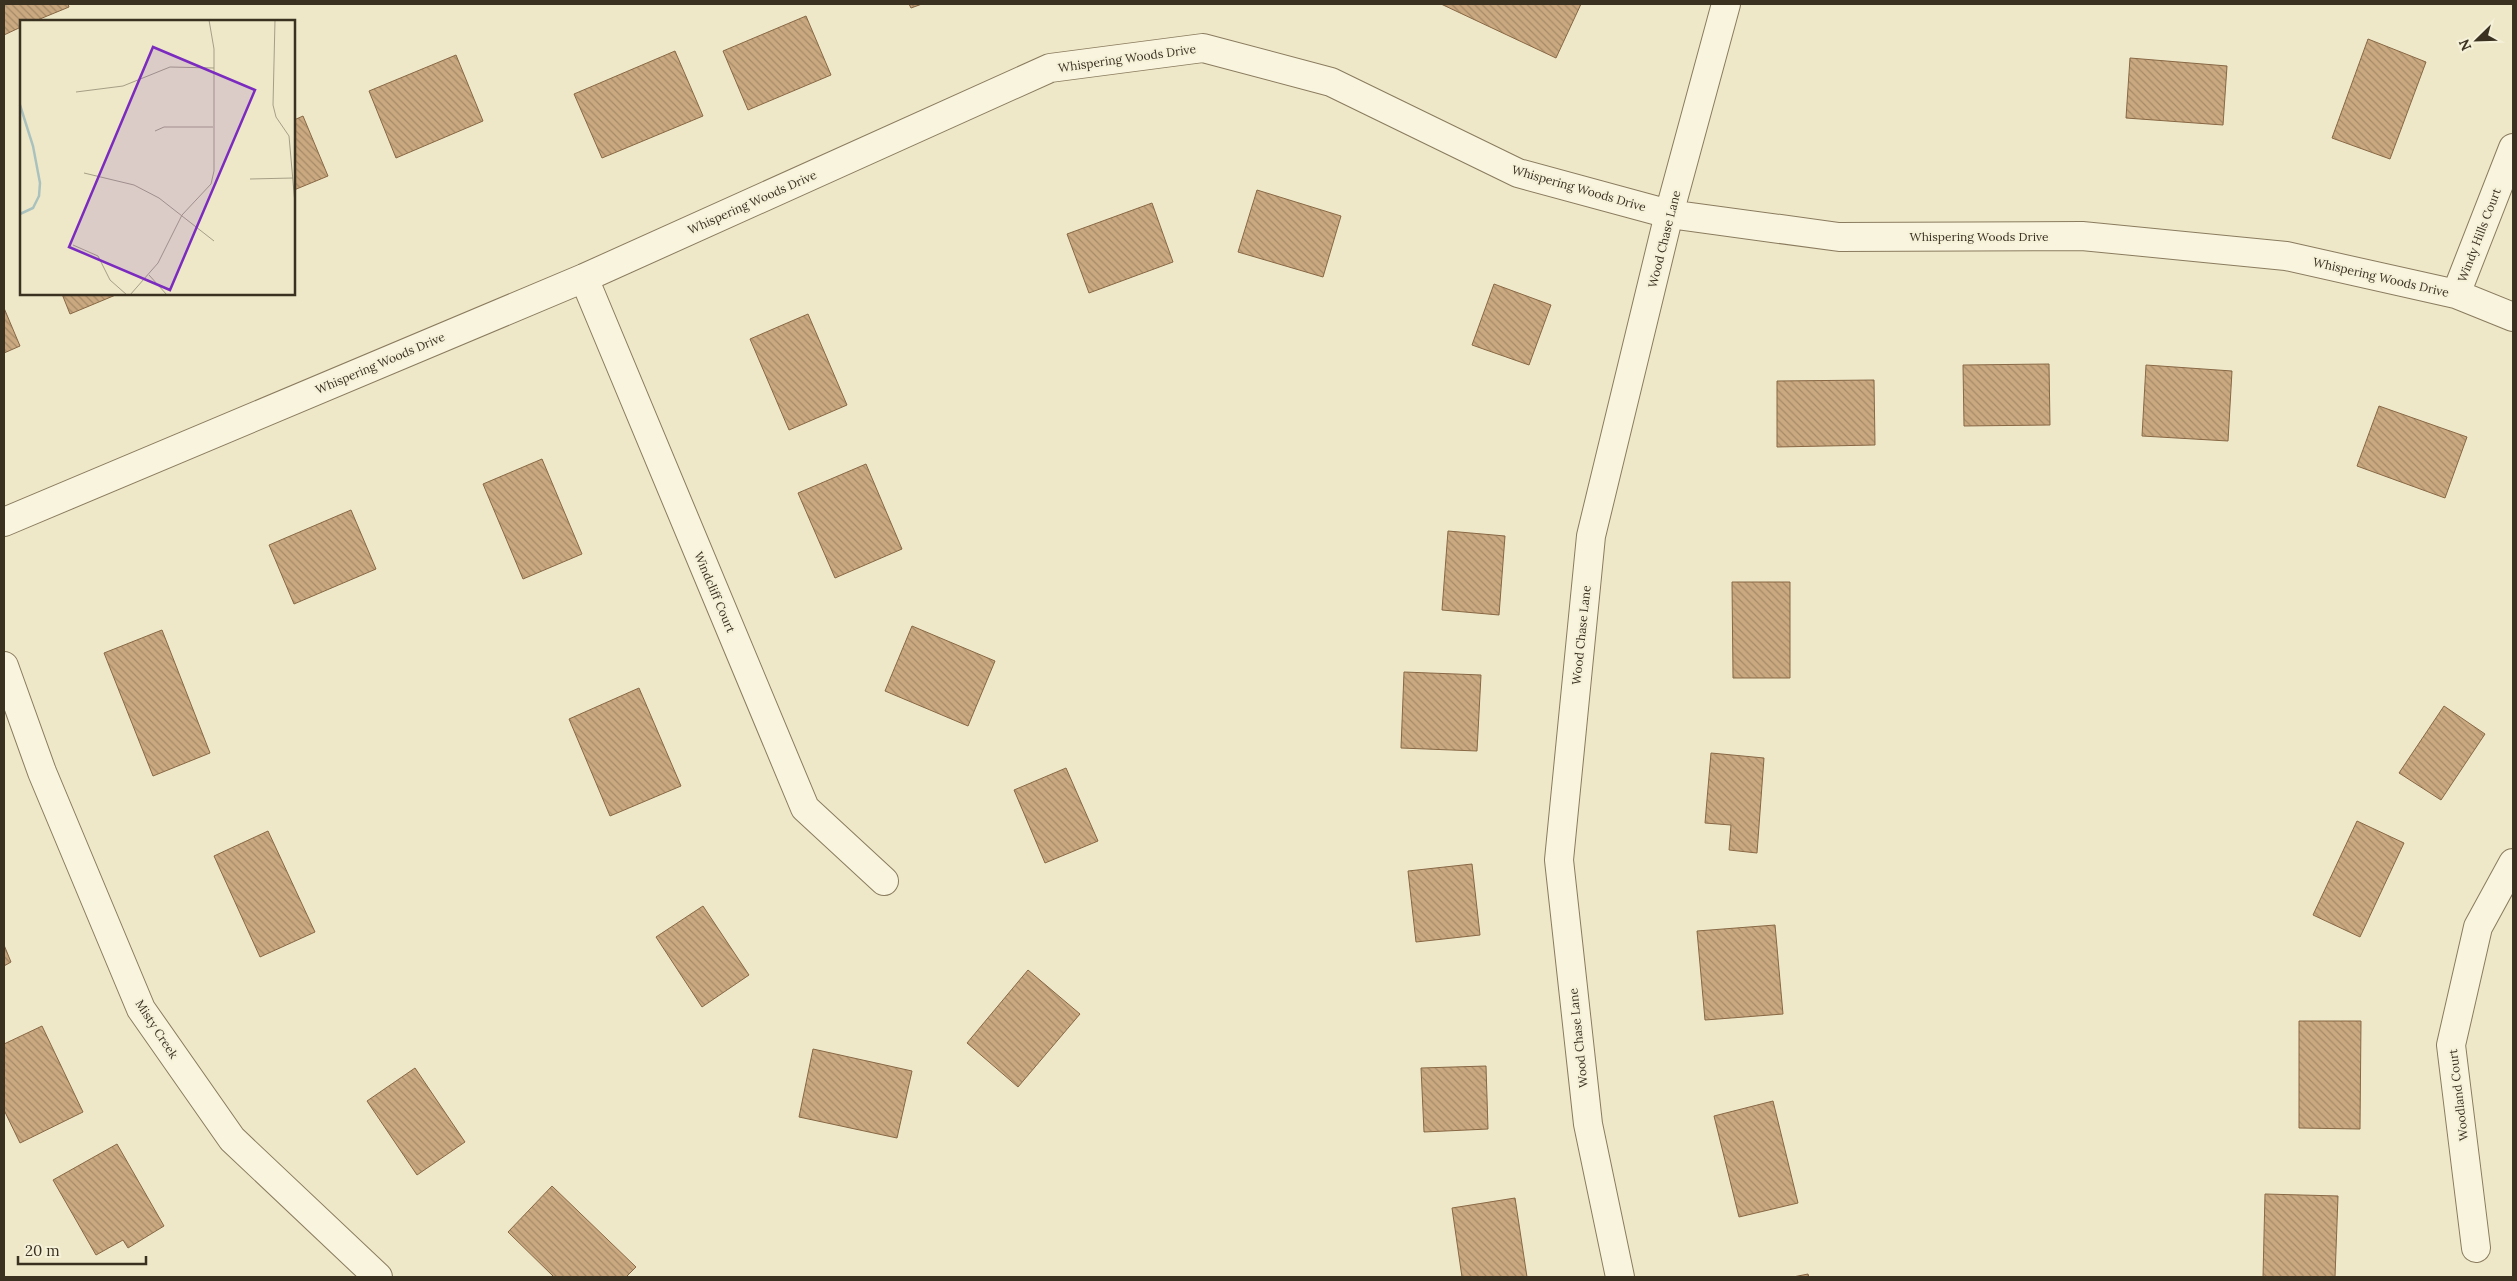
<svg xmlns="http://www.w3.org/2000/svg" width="2517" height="1281" font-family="Lora,serif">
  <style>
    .building { fill: url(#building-back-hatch); stroke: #886845 }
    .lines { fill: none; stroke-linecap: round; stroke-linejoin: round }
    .minor-casing { stroke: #8a7b5e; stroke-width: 30 }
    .minor { stroke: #f8f4dd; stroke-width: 28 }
    .labels { text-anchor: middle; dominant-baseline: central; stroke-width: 4; stroke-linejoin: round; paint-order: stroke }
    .street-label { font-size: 12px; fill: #3b3121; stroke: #f5f1d9 }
    .inset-river { fill: none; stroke: #aac2be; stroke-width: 2.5 }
    .inset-road { fill: none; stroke: #a69f86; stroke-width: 1 }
    .view { fill: #7b2cbf; fill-opacity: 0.15; stroke: #7b2cbf; stroke-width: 2.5 }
    .inset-edge { fill: none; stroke: #3b3121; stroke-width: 2.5 }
  </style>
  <defs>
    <pattern id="building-back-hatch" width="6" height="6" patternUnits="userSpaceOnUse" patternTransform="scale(1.25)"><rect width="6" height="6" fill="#caa980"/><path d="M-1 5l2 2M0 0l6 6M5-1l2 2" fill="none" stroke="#a58a68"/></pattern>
  </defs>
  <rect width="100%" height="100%" fill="#eee8c9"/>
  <!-- building -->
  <path class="building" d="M4 4H68L69 7 35 21H21V27L4 35Z
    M909 4H922L911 8Z
    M1441 4H1581L1556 58Z
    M806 16 831 75 748 110 723 51Z
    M2368 39 2426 62 2390 159 2332 138Z
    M675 51 703 116 602 158 574 94Z
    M456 55 483 121 396 158 369 91Z
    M2130 58 2227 66 2223 125 2126 118Z
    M303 116 328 176 294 190V120Z
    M1257 190 1341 216 1323 277 1238 252Z
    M1152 203 1173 262 1089 293 1067 234Z
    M1494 284 1551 305 1529 365 1472 345Z
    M62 294H118L70 314Z
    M4 308 20 346 4 353Z
    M808 314 847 405 789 430 750 339Z
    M2049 364 2050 425 1964 426 1963 365Z
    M2146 365 2232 371 2228 441 2142 436Z
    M1874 380 1875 445 1777 447V381Z
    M2379 406 2467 437 2445 498 2357 466Z
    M542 459 582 554 523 579 483 484Z
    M866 464 902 549 835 578 798 493Z
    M351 510 376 569 294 604 269 545Z
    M1448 531 1505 536 1499 615 1442 610Z
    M1732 582H1790V678H1733Z
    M912 626 995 661 968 726 885 691Z
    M162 630 210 753 153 776 104 653Z
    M1404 672 1481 675 1477 751 1401 748Z
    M639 688 681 786 610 816 569 719Z
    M2444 706 2485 734 2441 800 2399 773Z
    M1711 753 1764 758 1757 853 1729 850 1731 825 1705 823Z
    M1066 768 1098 841 1045 863 1014 790Z
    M2357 821 2404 843 2360 937 2313 915Z
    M268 831 315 932 260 957 214 856Z
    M1472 864 1480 935 1416 942 1408 871Z
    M703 906 749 975 702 1007 656 937Z
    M1775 925 1783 1014 1705 1020 1697 931Z
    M4 945 11 962 4 966Z
    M1028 970 1080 1014 1018 1087 967 1043Z
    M2299 1021H2361L2360 1129 2299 1128Z
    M42 1026 83 1112 20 1143 4 1110V1044Z
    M813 1049 912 1071 897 1138 799 1117Z
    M1486 1066 1488 1129 1424 1132 1421 1068Z
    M415 1068 465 1142 417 1175 367 1101Z
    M1773 1101 1798 1203 1739 1217 1714 1116Z
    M117 1144 164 1226 128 1248 123 1240 96 1255 53 1180Z
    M552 1186 636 1267 626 1277H554L508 1232Z
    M2265 1194 2338 1196 2335 1277H2263Z
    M1515 1198 1527 1277H1462L1452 1208Z
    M1808 1274 1809 1277H1793Z"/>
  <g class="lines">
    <!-- minor casing -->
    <g class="minor-casing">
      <path id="minor" d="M584 278 805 808 884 881
        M2456 294 2513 148
        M4 522 584 278 1050 68 1203 48 1331 82 1518 173 1669 214 1839 237 2082 236 2286 256 2456 294 2513 317
        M4 666 42 772 141 1009 232 1139 378 1277
        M2476 1248 2451 1045 2478 927 2513 863
        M1620 1277 1588 1124 1559 860 1591 536 1669 214 1726 4"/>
    </g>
    <!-- minor -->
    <use href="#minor" class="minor"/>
  </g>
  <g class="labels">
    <!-- street labels -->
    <g class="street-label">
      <text transform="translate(1127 58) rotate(-8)">Whispering Woods Drive</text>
      <text transform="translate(1579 188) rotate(16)">Whispering Woods Drive</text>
      <text transform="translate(752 202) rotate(-24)">Whispering Woods Drive</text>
      <text transform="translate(2479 235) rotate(-69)">Windy Hills Court</text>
      <text x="1979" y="236">Whispering Woods Drive</text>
      <text transform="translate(1664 239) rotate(-76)">Wood Chase Lane</text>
      <text transform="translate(2381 277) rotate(13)">Whispering Woods Drive</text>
      <text transform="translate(380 363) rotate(-23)">Whispering Woods Drive</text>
      <text transform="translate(715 592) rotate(67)">Windcliff Court</text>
      <text transform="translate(1581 635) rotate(-84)">Wood Chase Lane</text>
      <text transform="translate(157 1029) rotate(57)">Misty Creek</text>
      <text transform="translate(1578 1038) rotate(-96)">Wood Chase Lane</text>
      <text transform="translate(2458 1095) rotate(-97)">Woodland Court</text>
    </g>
  </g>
  <!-- overview -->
  <g transform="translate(20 20)">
    <rect width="275" height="275" fill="#eee8c9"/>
    <path class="inset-river" d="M0 85 13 126 20 163 19 176 13 188 0 194"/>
    <path class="inset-road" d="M255 0 253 85 256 97 269 116 275 184M56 72 103 66 150 47 194 48M135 111 144 107H193M64 153 114 165 139 178 194 221M230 159 273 158M53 225 78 236 90 260 107 275M129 255 147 275M110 275 138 243 162 195 191 164 194 151V29L189 0"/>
    <path class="view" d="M133 27 235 70 150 270 49 227Z"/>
    <rect width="275" height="275" class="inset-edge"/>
  </g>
  <!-- border -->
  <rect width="2517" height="1281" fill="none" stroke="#3b3121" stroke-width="10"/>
  <!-- north arrow -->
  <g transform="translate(2477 40) rotate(247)" stroke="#f5f1d9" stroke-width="4" paint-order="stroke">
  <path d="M0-4L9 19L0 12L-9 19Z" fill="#3b3121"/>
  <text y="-8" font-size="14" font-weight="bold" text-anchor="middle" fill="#3b3121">N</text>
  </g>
  <!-- scale -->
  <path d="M18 1256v8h128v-8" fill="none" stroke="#3b3121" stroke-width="2.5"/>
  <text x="25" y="1256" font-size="15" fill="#3b3121" stroke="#f5f1d9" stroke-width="4" paint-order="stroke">20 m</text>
</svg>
